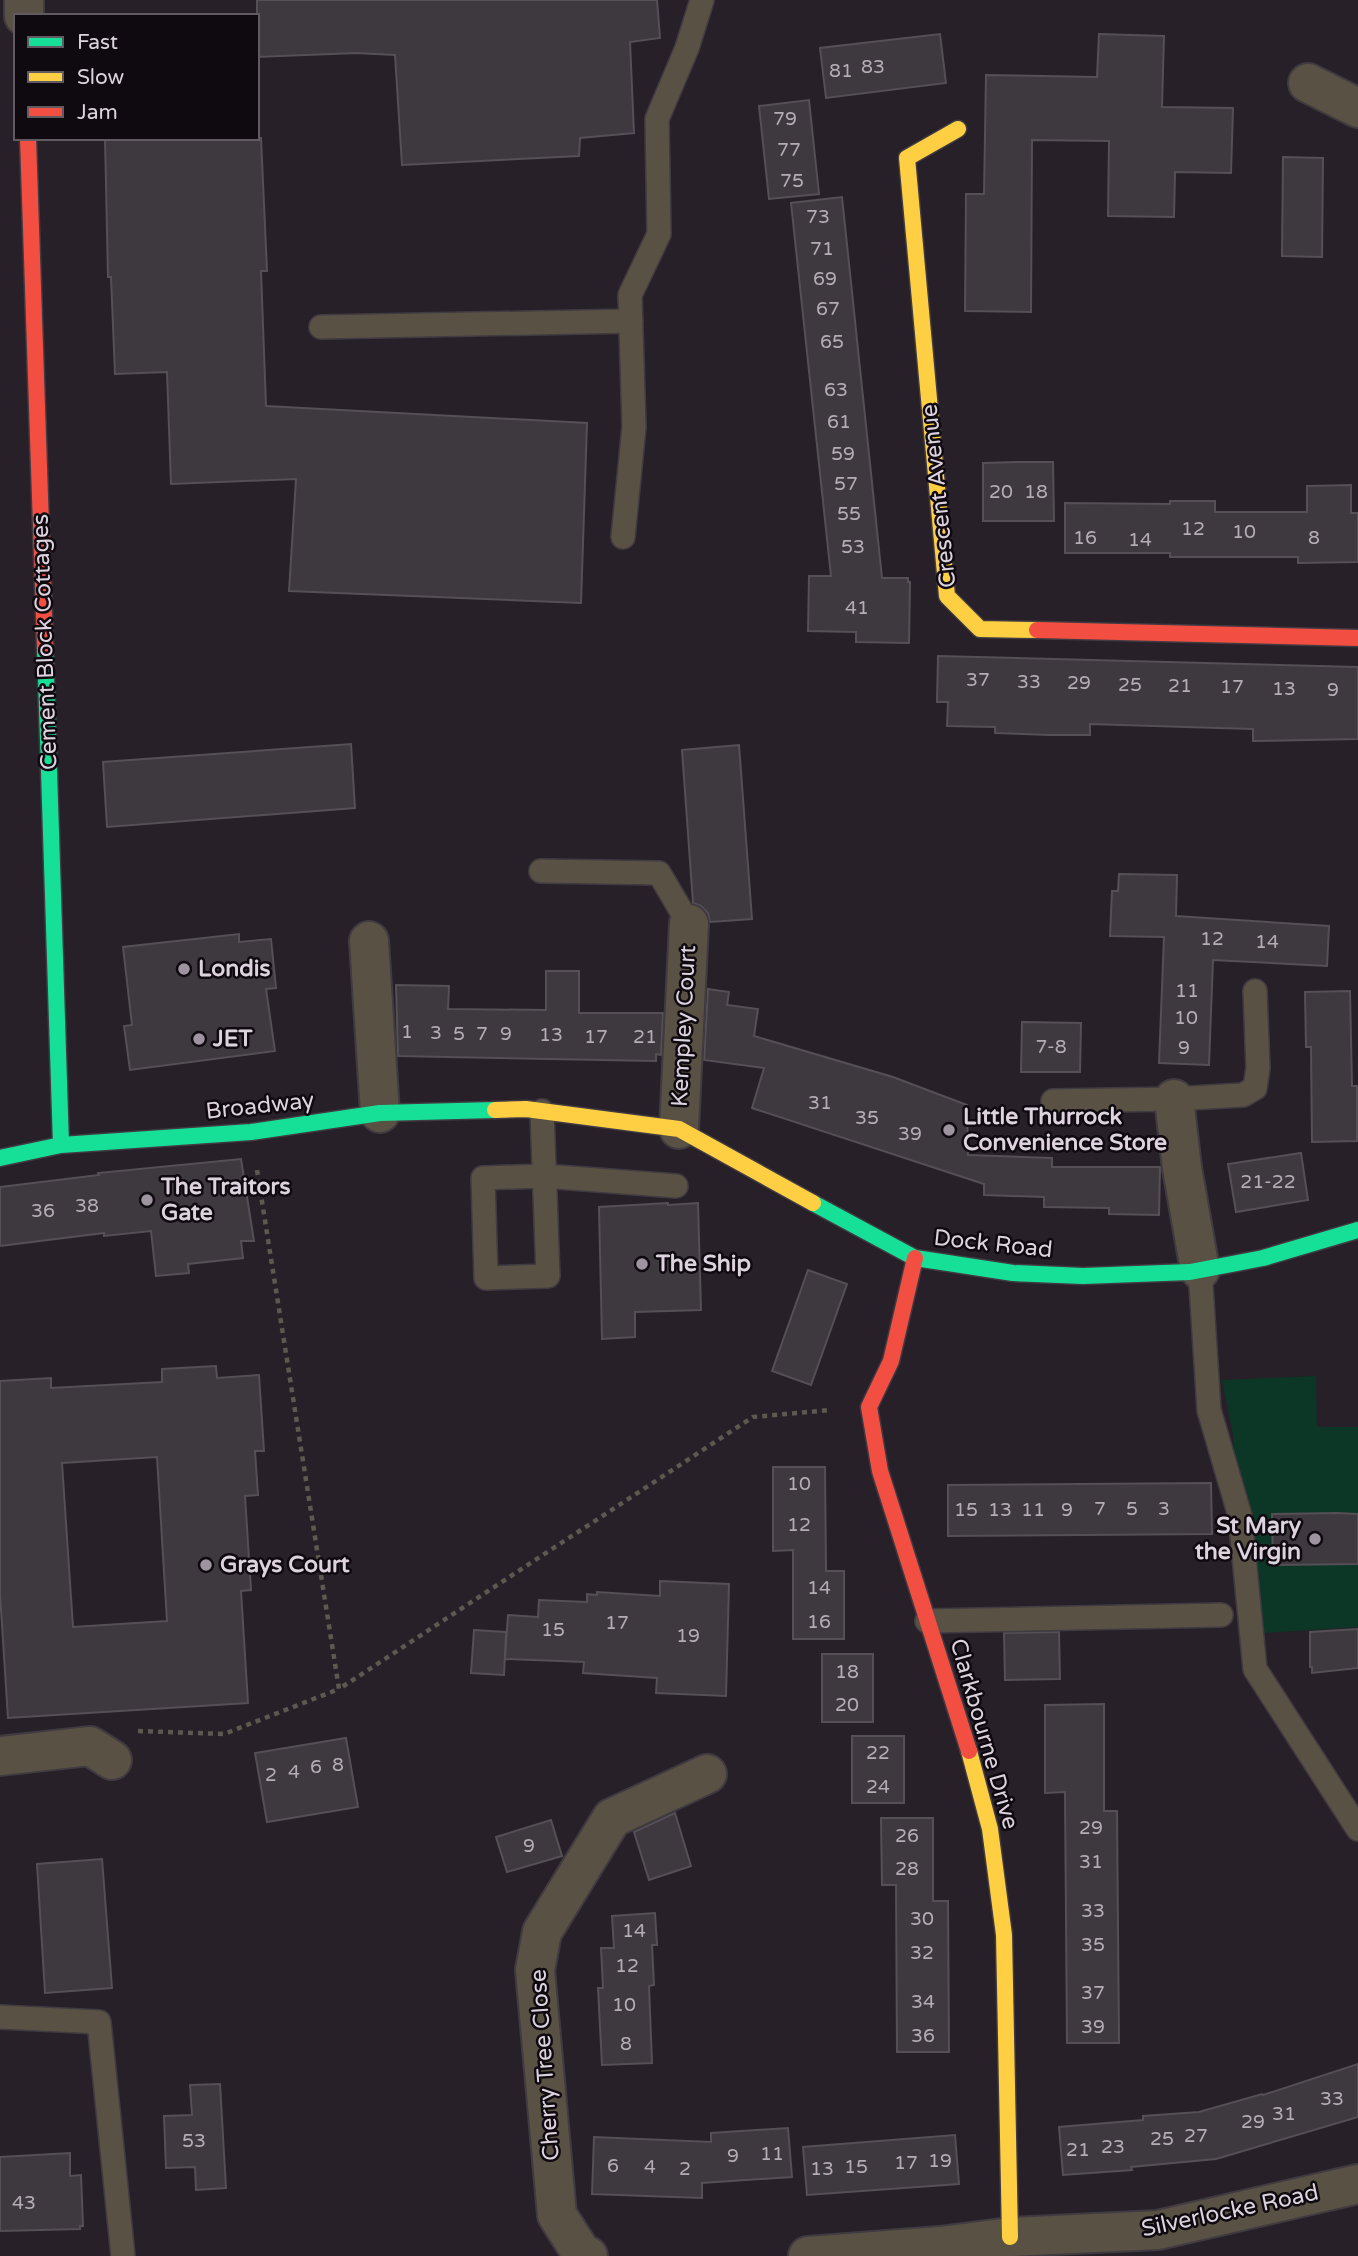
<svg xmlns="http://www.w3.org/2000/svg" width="1358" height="2256" font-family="'Varela Round',sans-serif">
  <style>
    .green { fill: #0c3626 }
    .building { fill: #3e383f; stroke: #554f56; stroke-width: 2; fill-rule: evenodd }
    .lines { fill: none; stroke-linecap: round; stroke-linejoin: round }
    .lane-casing { stroke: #403a41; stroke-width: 26 }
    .street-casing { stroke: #403a41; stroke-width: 42 }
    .fast-casing { stroke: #403a41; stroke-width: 19 }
    .slow-casing { stroke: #403a41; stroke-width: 19 }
    .jam-casing { stroke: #403a41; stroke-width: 19 }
    .path { stroke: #5e5851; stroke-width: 4.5; stroke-dasharray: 5 5; stroke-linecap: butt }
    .lane { stroke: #595144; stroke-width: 23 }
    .street { stroke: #595144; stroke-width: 38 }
    .fast { stroke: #16e098; stroke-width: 16 }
    .slow { stroke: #ffcf43; stroke-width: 16 }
    .jam { stroke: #f24e42; stroke-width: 16 }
    .poi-dot { fill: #9d949f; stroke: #0f0910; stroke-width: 2.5 }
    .labels { text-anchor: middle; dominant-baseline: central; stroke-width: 5; stroke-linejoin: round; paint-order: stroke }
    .number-label { font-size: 19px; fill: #b5acb6 }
    .street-label { font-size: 23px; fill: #ddd3de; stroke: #0f0910 }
    .poi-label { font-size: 23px; font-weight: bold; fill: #ddd3de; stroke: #0f0910; text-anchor: start }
  </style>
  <rect width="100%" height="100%" fill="#272029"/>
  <!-- green -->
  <path class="green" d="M1316 1376 1317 1427H1358V1627L1250 1634 1243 1594 1233 1435 1222 1380Z"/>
  <!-- building -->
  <path class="building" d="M257 0H657L660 38 630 42 634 133 580 138 579 156 402 165 395 55 356 53 257 57Z
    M940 34 946 83 826 98 820 48Z
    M1099 34 1164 36 1162 107 1233 108 1231 173 1175 172 1174 217 1108 216 1109 141 1032 140 1031 312 965 311 966 194H984L986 75 1097 77Z
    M809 100 819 194 769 199 759 106Z
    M105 138H261L267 271H261L266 406 587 423 581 603 289 591 296 479 171 484 167 372 115 374 111 277H108Z
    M1283 157 1323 158 1322 257 1282 256Z
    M842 197 882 578H908V582H910L909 643 856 642V632L808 631 809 576H831L791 203Z
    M1019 462H1053L1054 521H983V463Z
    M1351 485V513H1358V562L1298 563V557H1170V553H1065V503L1170 504V501H1215V512H1307V486Z
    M938 656 1358 667V739L1253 741V729L1218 728 1090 724V735H1049L995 733V727L947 726 948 702H937Z
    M351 744 355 808 107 827 103 762Z
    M739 745 752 919 710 922 708 913 701 906 693 903 682 750Z
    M1119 874 1177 875 1176 916 1329 926 1327 966 1213 960 1209 1065 1159 1063 1164 937 1110 936 1112 891H1118Z
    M239 934V942L271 939 276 988 266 989 275 1051 130 1070 124 1026 132 1025 123 947Z
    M546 971H579V1013H663L661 1055 656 1054V1061L398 1056 396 985 449 986 448 1009 546 1010Z
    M708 989 729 992 727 1005 758 1009 754 1036 893 1077 967 1105 968 1155 1052 1158V1167H1160L1159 1215 1109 1214V1208L1044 1207V1197L984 1195V1184L752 1108 764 1068 704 1060Z
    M1350 991 1352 1086H1357V1141L1312 1142 1311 1047H1306L1305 992Z
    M1022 1022 1081 1023 1080 1072H1021Z
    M1301 1153 1308 1200 1236 1212 1228 1164Z
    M241 1159 254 1241H241L243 1258 188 1264 189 1273 156 1276 151 1231 104 1236V1233L0 1246V1187L99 1175 98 1173Z
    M668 1203V1205L698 1203 701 1310 635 1312V1337L602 1339 599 1207Z
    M808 1270 847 1284 811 1385 772 1371Z
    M216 1366 217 1378 259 1375 264 1451H255L258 1495 245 1496 251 1590 241 1591 248 1703 8 1718 0 1594V1381L51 1378V1388L162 1382V1369ZM157 1457 167 1621 73 1627 62 1463Z
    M773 1467H825L826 1571H844V1639H793V1550L773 1551Z
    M1211 1483 1212 1534 948 1536V1485Z
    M1337 1513 1358 1514V1564L1273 1565 1272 1514Z
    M660 1581 729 1584 726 1696 656 1693 657 1678 583 1673 584 1662 505 1659 508 1615 538 1617 539 1600 587 1602V1594L597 1595V1592L660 1596Z
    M1358 1629V1668L1312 1673V1667H1310V1632Z
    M474 1630 506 1632 504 1675 471 1673Z
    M1059 1632 1060 1679 1005 1680 1004 1633Z
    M822 1654H873V1722H822Z
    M1104 1704V1811H1117L1119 2043H1067L1065 1792 1045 1793V1705Z
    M852 1736H904V1803H852Z
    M346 1738 358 1807 267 1822 255 1753Z
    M675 1813 691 1866 649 1880 634 1832Z
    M881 1818H933V1901H948L949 2052H897L896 1885H882Z
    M551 1820 562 1856 507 1872 496 1837Z
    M102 1859 112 1988 45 1993 37 1864Z
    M655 1913 657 1945H652L654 1985 649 1986 652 2063 602 2065 598 1988H603L601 1948H614L612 1916Z
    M1358 2064V2117L1216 2159 1131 2167 1132 2170 1063 2175 1059 2127 1143 2120V2116L1199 2112 1262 2094 1263 2095Z
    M220 2084 226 2188 196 2190 195 2167 166 2168 164 2116 192 2115 190 2085Z
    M788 2128 792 2177 702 2183V2198L592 2194 594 2137 711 2142V2133Z
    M955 2135 959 2184 807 2195 803 2147Z
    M70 2153V2176L81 2175 83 2226H80V2229L0 2231V2157Z"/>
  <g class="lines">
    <!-- lane casing -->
    <g class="lane-casing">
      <path id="lane" d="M321 327 631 321
        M623 537 634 427 630 295 659 234 657 119 687 48 702 0
        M541 871 659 873 689 924
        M1053 1101 1174 1099 1243 1095 1255 1088 1258 1068 1255 991
        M542 1111 548 1276 486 1278 483 1178 544 1176 676 1186
        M1200 1270 1209 1410 1240 1516 1255 1669 1358 1829
        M927 1621 1221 1615
        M0 2017 99 2022 123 2256"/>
    </g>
    <!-- street casing -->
    <g class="street-casing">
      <path id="street" d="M24 0V16
        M1308 83 1358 108
        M369 941 380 1113
        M1174 1099 1182 1168 1200 1270
        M679 1129 689 924
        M0 1756 90 1746 112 1760
        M588 2256 582 2254 557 2215 535 1970 542 1932 612 1818 707 1774
        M808 2256 940 2246 1010 2237 1158 2230 1358 2184"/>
    </g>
    <!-- fast casing -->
    <g class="fast-casing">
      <path id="fast" d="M45 646 61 1145
        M0 1158 61 1145 251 1132 380 1113 495 1110
        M813 1203 915 1258 1013 1273 1083 1276 1190 1272 1263 1258 1358 1230"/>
    </g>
    <!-- slow casing -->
    <g class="slow-casing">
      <path id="slow" d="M958 129 907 158 947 596 980 629 1037 630
        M495 1110 526 1109 679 1129 813 1203
        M969 1751 990 1829 1004 1935 1010 2237"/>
    </g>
    <!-- jam casing -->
    <g class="jam-casing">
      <path id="jam" d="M28 138 45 646
        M1037 630 1358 638
        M915 1258 891 1361 869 1407 880 1471 969 1751"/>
    </g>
    <!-- path -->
    <path class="path" d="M257 1170 339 1689 753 1417 830 1410
      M138 1731 224 1734 339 1689"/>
    <!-- lane -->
    <use href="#lane" class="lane"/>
    <!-- street -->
    <use href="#street" class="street"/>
    <!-- fast -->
    <use href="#fast" class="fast"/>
    <!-- slow -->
    <use href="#slow" class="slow"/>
    <!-- jam -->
    <use href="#jam" class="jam"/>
  </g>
  <!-- markers -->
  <g class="poi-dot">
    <circle cx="184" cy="969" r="7"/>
    <circle cx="199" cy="1039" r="7"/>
    <circle cx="949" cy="1130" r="7"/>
    <circle cx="147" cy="1200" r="7"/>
    <circle cx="642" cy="1264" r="7"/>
    <circle cx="1315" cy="1539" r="7"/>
    <circle cx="206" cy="1565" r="7"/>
  </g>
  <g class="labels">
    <!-- number labels -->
    <g class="number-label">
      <text x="873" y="67">83</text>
      <text x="841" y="71">81</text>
      <text x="785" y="119">79</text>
      <text x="789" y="150">77</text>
      <text x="792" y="181">75</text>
      <text x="818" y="217">73</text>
      <text x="822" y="249">71</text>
      <text x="825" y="279">69</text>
      <text x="828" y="309">67</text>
      <text x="832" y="342">65</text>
      <text x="836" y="390">63</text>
      <text x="839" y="422">61</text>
      <text x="843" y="454">59</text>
      <text x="846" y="484">57</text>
      <text x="1001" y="492">20</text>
      <text x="1036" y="492">18</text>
      <text x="849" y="514">55</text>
      <text x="1193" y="529">12</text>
      <text x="1244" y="532">10</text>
      <text x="1085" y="538">16</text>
      <text x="1314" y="538">8</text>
      <text x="1140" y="540">14</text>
      <text x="853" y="547">53</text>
      <text x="857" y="608">41</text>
      <text x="978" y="680">37</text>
      <text x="1029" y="682">33</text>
      <text x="1079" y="683">29</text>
      <text x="1130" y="685">25</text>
      <text x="1180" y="686">21</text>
      <text x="1232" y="687">17</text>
      <text x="1284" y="689">13</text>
      <text x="1333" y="690">9</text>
      <text x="1212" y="939">12</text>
      <text x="1267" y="942">14</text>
      <text x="1187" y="991">11</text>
      <text x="1186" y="1018">10</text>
      <text x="407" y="1032">1</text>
      <text x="436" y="1033">3</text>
      <text x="459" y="1034">5</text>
      <text x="482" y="1034">7</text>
      <text x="506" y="1034">9</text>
      <text x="551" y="1035">13</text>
      <text x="596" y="1037">17</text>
      <text x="645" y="1037">21</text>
      <text x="1051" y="1047">7-8</text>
      <text x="1184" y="1048">9</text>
      <text x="820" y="1103">31</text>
      <text x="867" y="1118">35</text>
      <text x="910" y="1134">39</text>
      <text x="1268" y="1182">21-22</text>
      <text x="87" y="1206">38</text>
      <text x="43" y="1211">36</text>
      <text x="799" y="1484">10</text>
      <text x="1100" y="1509">7</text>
      <text x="1132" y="1509">5</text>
      <text x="1164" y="1509">3</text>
      <text x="966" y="1510">15</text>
      <text x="1000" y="1510">13</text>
      <text x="1033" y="1510">11</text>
      <text x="1067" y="1510">9</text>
      <text x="799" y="1525">12</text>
      <text x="819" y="1588">14</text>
      <text x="819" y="1622">16</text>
      <text x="617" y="1623">17</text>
      <text x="553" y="1630">15</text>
      <text x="688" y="1636">19</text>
      <text x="847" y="1672">18</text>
      <text x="847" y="1705">20</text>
      <text x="878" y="1753">22</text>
      <text x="338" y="1765">8</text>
      <text x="316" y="1767">6</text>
      <text x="294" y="1772">4</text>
      <text x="271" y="1775">2</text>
      <text x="878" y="1787">24</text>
      <text x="1091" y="1828">29</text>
      <text x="907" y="1836">26</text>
      <text x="529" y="1846">9</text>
      <text x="1091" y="1862">31</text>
      <text x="907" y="1869">28</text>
      <text x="1093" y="1911">33</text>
      <text x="922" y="1919">30</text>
      <text x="634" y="1931">14</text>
      <text x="1093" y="1945">35</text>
      <text x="922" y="1953">32</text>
      <text x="627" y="1966">12</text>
      <text x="1093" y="1993">37</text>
      <text x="923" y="2002">34</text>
      <text x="624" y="2005">10</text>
      <text x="1093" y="2027">39</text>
      <text x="923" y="2036">36</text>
      <text x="626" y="2044">8</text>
      <text x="1332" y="2099">33</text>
      <text x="1284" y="2114">31</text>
      <text x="1253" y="2122">29</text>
      <text x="1196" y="2136">27</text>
      <text x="1162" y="2139">25</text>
      <text x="194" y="2141">53</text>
      <text x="1113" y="2147">23</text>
      <text x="1078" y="2150">21</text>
      <text x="772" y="2154">11</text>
      <text x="733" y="2156">9</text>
      <text x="940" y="2161">19</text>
      <text x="906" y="2163">17</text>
      <text x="613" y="2166">6</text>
      <text x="650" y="2167">4</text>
      <text x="856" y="2167">15</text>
      <text x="685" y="2169">2</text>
      <text x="822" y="2169">13</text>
      <text x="24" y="2203">43</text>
    </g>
    <!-- street labels -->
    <g class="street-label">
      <text transform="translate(939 496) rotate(-96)">Crescent Avenue</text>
      <text transform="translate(45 642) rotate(-92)">Cement Block Cottages</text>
      <text transform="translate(684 1026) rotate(-87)">Kempley Court</text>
      <text transform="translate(260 1106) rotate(-6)">Broadway</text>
      <text transform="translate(993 1244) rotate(6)">Dock Road</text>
      <text transform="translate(984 1734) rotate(74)">Clarkbourne Drive</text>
      <text transform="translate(545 2065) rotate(-94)">Cherry Tree Close</text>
      <text transform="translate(1230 2211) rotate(-12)">Silverlocke Road</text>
    </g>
    <!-- poi labels -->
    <g class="poi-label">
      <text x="198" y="969">Londis</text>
      <text x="213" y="1039">JET</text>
      <text x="963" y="1117">Little Thurrock<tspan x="963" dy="26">Convenience Store</tspan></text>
      <text x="161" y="1187">The Traitors<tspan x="161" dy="26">Gate</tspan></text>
      <text x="656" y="1264">The Ship</text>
      <text x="1301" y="1526" text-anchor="end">St Mary<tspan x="1301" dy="26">the Virgin</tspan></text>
      <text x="220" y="1565">Grays Court</text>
    </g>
  </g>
  <!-- legend -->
  <rect x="14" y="14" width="245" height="126" fill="#0f0910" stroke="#615a62" stroke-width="2"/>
  <rect x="28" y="37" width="35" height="10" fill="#16e098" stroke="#615a62" stroke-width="2"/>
  <text x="77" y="49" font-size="21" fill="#ddd3de">Fast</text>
  <rect x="28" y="72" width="35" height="10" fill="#ffcf43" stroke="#615a62" stroke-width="2"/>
  <text x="77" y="84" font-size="21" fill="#ddd3de">Slow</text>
  <rect x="28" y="107" width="35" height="10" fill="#f24e42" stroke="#615a62" stroke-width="2"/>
  <text x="77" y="119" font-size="21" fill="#ddd3de">Jam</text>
</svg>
